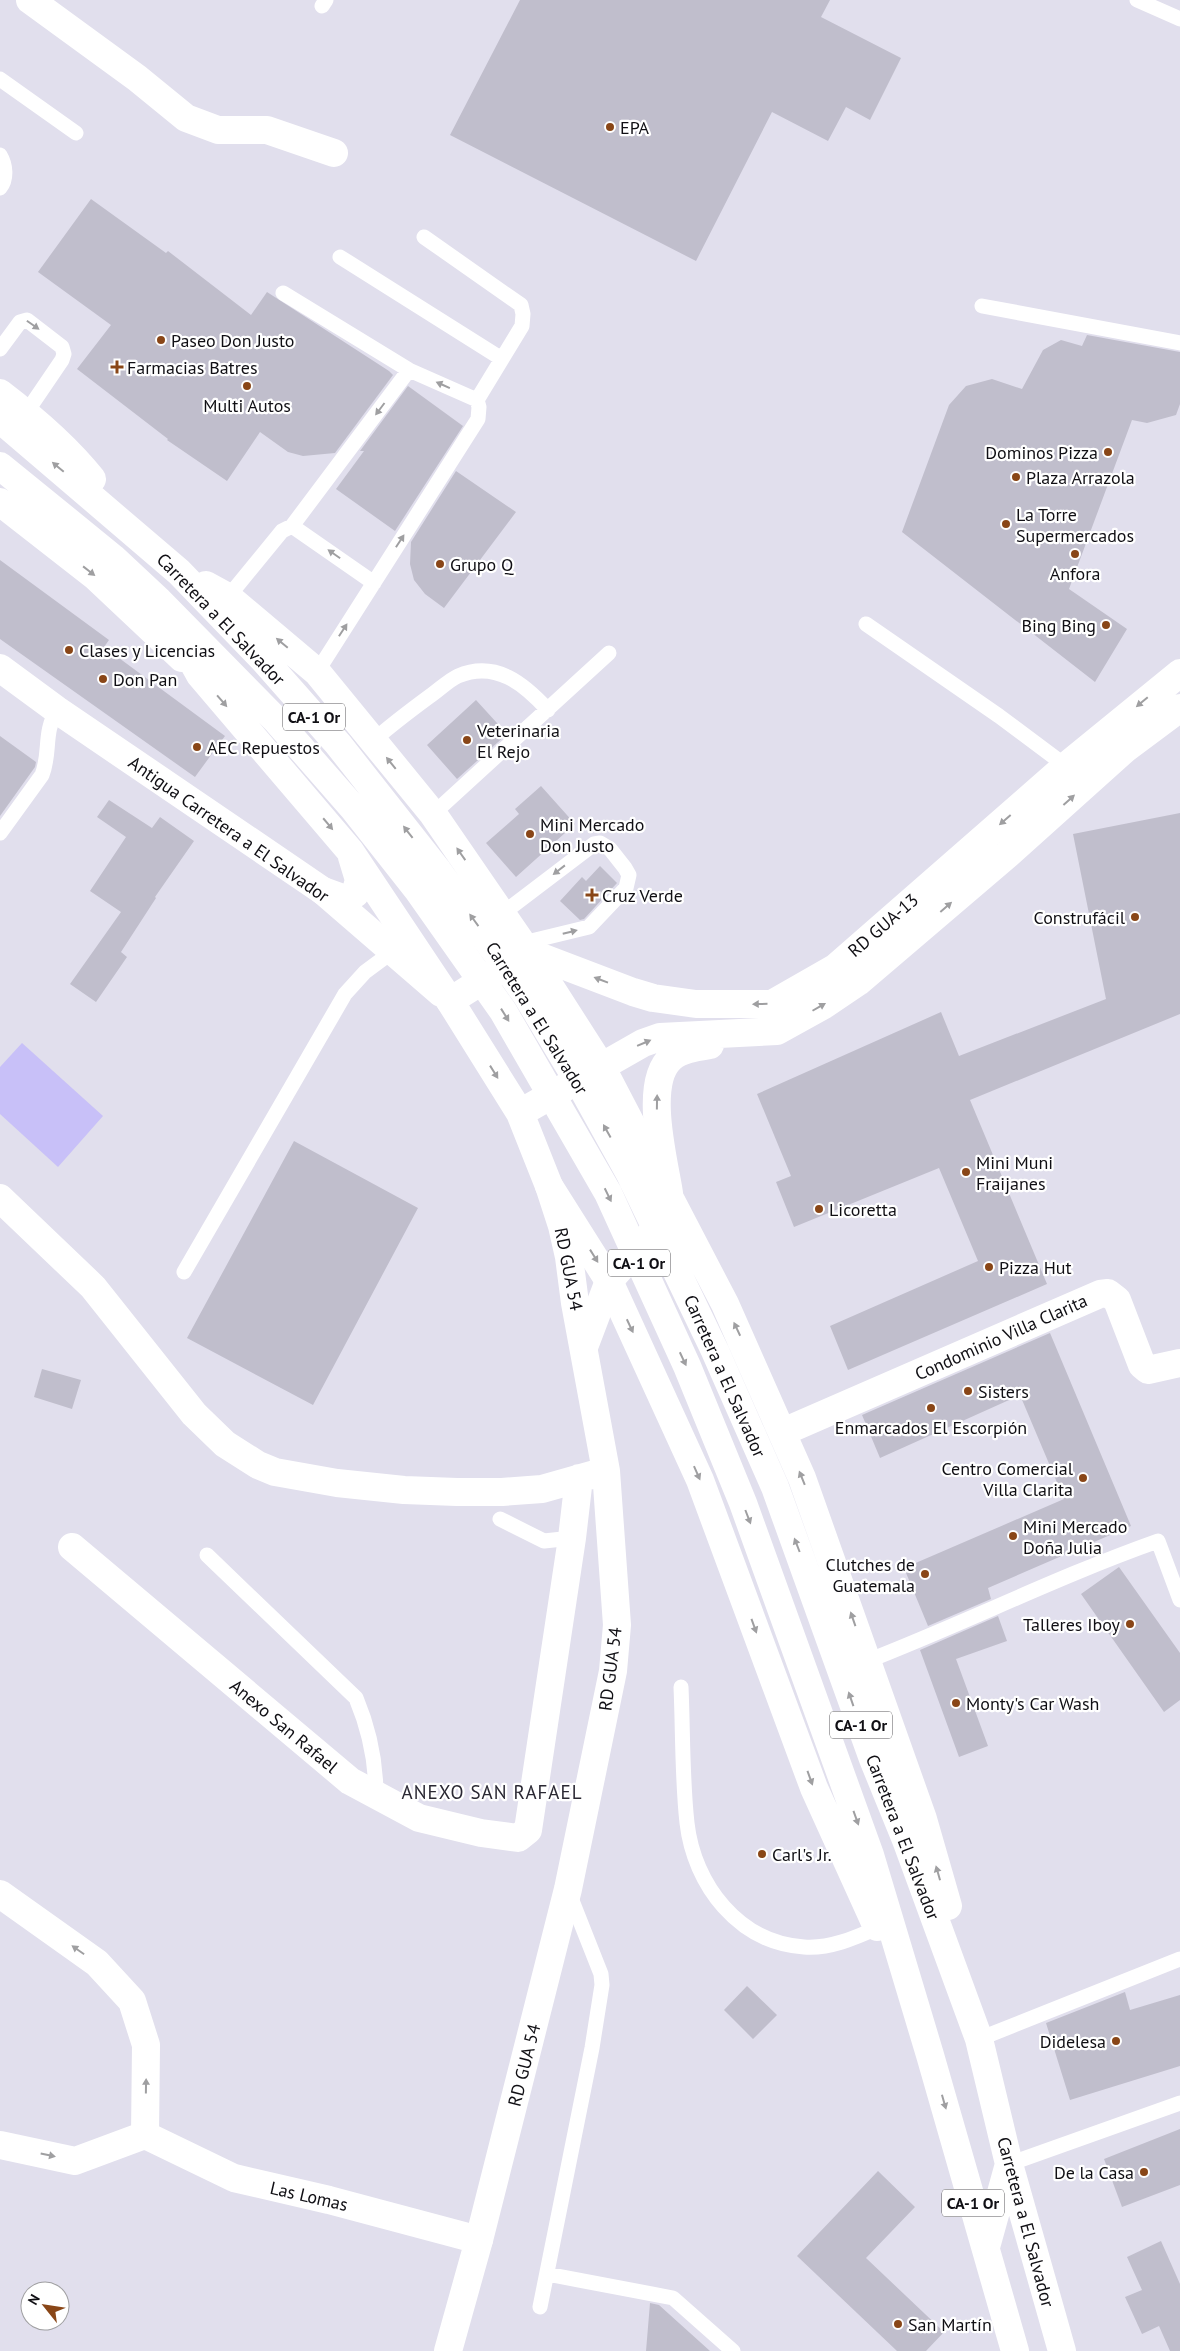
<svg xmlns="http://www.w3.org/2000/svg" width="1180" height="2351" font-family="'PT Sans',sans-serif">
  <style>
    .pitch { fill: #c8c0f8 }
    .building { fill: #c0becc }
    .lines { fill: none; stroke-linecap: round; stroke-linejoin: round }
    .lane { stroke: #fff; stroke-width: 15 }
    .street { stroke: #fff; stroke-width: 28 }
    .secondary { stroke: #fff; stroke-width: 28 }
    .primary { stroke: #fff; stroke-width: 28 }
    .highway { stroke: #fff; stroke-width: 28 }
    .oneway { fill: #9f9fa1 }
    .poi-dot { fill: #894617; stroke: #fff; stroke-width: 2 }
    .labels { text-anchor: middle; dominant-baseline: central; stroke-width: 4.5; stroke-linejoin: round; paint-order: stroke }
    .shield { fill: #fff; stroke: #58575a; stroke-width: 1 }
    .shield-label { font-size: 16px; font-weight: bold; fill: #100f14 }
    .poi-label { font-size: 18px; fill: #100f14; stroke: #fff; text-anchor: start }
    .street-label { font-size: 18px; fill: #100f14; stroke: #fff }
    .neighbourhood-label { font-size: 19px; letter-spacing: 1px; fill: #2a2833; stroke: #fff }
  </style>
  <rect width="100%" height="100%" fill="#e1dfed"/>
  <!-- pitch -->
  <path class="pitch" d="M22 1043 103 1116 58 1167 0 1114V1067Z"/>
  <!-- building -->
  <path class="building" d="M520 0H830L821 17 901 58 870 120 846 107 828 141 772 112 696 261 450 135Z
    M91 199 166 253 168 251 251 315 267 292 389 371 393 375 335 453 303 456 288 452 260 432 227 481 167 440 168 439 77 369 111 325 38 272Z
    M1087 335 1180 352V404L1176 415 1147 423 1132 420 1069 589 1127 629 1095 682 902 532 949 405 966 386 992 379 1022 389 1043 350 1061 340 1082 346Z
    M408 386 463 426 395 531 336 489 364 451H360Z
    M456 471 516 512 444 608 425 594 414 580 410 564 411 542Z
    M0 560 109 640 104 647 225 736 195 777 0 639Z
    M476 700 507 734 457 779 427 745Z
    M0 736 36 762 35 767 0 816Z
    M541 786 575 824 516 877 486 843 519 814 515 809Z
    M109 800 152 828 160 817 194 841 155 897 156 898 121 952 127 957 96 1002 70 984 121 912 90 891 126 837 97 817Z
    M1180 813V1014L970 1100 1047 1284 848 1370 830 1326 978 1261 939 1168 794 1227 776 1182 791 1176 757 1094 941 1012 959 1056 1106 999 1073 834Z
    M600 866 617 883 584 919 580 920 560 901 582 877 586 881Z
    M294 1141 418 1208 313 1405 187 1338Z
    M1050 1333 1131 1526 988 1588 991 1599 928 1626 904 1568 1064 1499 1020 1395 880 1458 862 1415Z
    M42 1369 81 1380 72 1409 34 1397Z
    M1119 1567 1180 1653V1700L1164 1712 1081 1594Z
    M998 1616 1007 1641 956 1659 988 1746 959 1757 920 1650Z
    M747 1986 777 2015 753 2039 724 2010Z
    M1125 1992 1130 2010 1180 1995V2066L1070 2100 1046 2023Z
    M1180 2129V2185L1122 2207 1104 2159Z
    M878 2171 915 2207 866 2258 944 2332 926 2351H897L797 2256Z
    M1161 2241 1180 2284V2351H1170L1159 2326 1142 2334 1125 2297 1142 2290 1127 2257Z
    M650 2303 659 2305 710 2351H646Z"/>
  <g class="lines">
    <!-- lane -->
    <path class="lane" d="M1137 0 1180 19
      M322 6 326 0
      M0 79 76 133
      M0 155C6 165 7 179 0 188
      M424 237 521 305 523 314 522 326 477 400
      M340 257 502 359
      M283 293 409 370 477 400 479 407 478 419 317 672
      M982 306 1180 343
      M0 349 20 322 27 320 62 347 64 354 62 360 26 413
      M292 526 409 370
      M228 597 282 531 292 526 374 583
      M866 624 999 716 1066 766
      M373 741C391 725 411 710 430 696 439 690 449 680 458 676 496 660 524 684 548 710
      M433 814 609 653
      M0 833 42 775C51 752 43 733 57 710
      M502 914 594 844 600 843 610 849 625 868 629 875 626 888 589 927 523 943
      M184 1272 345 994 365 972 392 952
      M500 1519 544 1541 572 1538
      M207 1555 356 1698C369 1729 376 1762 376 1795
      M867 1661C965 1623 1059 1576 1158 1541L1180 1600
      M681 1687C683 1732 682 1778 687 1823 694 1885 739 1943 804 1947 829 1949 855 1938 877 1928
      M979 2039 1180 1959
      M1009 2164 1180 2103
      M547 2274 673 2298 733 2351
      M540 2307 592 2048 602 1985 601 1974 569 1893"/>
    <!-- street -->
    <path class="street" d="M30 0 137 78 186 118 218 130H267L334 153
      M0 1198 93 1287 194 1414 225 1444 258 1465 275 1472 337 1483 404 1490 457 1492H502L542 1489 595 1474
      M584 1347 609 1281 671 1211
      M783 1432 1100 1294 1108 1293 1117 1300 1142 1365 1148 1370 1180 1363
      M72 1547 350 1781 419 1818 481 1833 518 1838 528 1830 572 1538 579 1478
      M0 1894 97 1963 132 2001 146 2045 145 2135
      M0 2145 75 2161 145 2135 234 2178 329 2200 479 2240"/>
    <!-- secondary -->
    <path class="secondary" d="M0 668 57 710 323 891 441 993"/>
    <!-- primary -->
    <path class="primary" d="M520 1113 643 1043 660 1037 777 1031 824 1005 858 982 1008 854 1125 749 1180 708
      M669 1193C664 1160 643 1083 671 1058 681 1049 697 1047 710 1045
      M448 2351 479 2240 568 1889 613 1671 617 1625 606 1471 575 1303 569 1257 562 1226 549 1186 520 1113 450 1001 528 952 633 992 653 998 696 1004H772L835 968 1066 766 1180 673"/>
    <!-- highway -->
    <path class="highway" d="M0 393C34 419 66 446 92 479
      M0 419 179 572 262 658 338 744 438 871 527 996 584 1091 630 1174 715 1351 775 1487 873 1759 906 1840 979 2039 1009 2164 1062 2351
      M0 466 113 558 159 601 277 721 354 809 417 889 503 1011 608 1193 687 1366 743 1503 870 1855 930 2055 1015 2351
      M0 502 23 520 38 526
      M23 520 96 577 182 658
      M206 585 228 597 317 672 433 814 528 952 601 1066 725 1304 802 1478 923 1819 948 1906
      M174 628 200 675 350 851 450 1001
      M323 891 345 899 355 894 359 880 352 857
      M549 1186 609 1281 700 1480 814 1788 877 1927
      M986 2247 1009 2164"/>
  </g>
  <!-- one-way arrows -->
  <defs><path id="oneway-solid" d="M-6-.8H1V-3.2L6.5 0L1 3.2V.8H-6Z" transform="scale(1.25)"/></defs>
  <g class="oneway">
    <use href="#oneway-solid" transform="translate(33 325) rotate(35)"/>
    <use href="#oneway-solid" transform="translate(443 385) rotate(-156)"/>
    <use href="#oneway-solid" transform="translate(380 409) rotate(127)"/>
    <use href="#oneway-solid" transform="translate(58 467) rotate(-140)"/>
    <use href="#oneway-solid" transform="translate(400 541) rotate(-57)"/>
    <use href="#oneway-solid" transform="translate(334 554) rotate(-145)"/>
    <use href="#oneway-solid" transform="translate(89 571) rotate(38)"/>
    <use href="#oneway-solid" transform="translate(343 630) rotate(-57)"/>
    <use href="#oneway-solid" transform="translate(282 643) rotate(-140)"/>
    <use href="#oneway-solid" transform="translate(222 701) rotate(49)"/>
    <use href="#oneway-solid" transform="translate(1142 702) rotate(140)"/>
    <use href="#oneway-solid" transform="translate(391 763) rotate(-129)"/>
    <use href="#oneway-solid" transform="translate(1069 800) rotate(-42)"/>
    <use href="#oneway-solid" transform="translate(1005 820) rotate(139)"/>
    <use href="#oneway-solid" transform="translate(328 824) rotate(50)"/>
    <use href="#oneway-solid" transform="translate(408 832) rotate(-128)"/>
    <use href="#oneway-solid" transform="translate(461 854) rotate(-125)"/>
    <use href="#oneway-solid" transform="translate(559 870) rotate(142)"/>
    <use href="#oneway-solid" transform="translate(946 907) rotate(-41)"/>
    <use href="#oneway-solid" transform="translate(474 920) rotate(-126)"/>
    <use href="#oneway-solid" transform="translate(570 932) rotate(-14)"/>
    <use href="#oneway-solid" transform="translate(601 980) rotate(-159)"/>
    <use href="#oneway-solid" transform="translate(760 1004) rotate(179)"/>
    <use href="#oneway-solid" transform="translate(819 1007) rotate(-30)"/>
    <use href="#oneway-solid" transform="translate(505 1015) rotate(58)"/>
    <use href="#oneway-solid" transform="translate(644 1043) rotate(-23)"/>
    <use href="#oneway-solid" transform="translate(494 1072) rotate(58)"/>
    <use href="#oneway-solid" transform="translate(657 1102) rotate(-89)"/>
    <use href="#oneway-solid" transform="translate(607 1131) rotate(-119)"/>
    <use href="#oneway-solid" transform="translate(608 1195) rotate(64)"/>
    <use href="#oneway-solid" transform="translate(594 1256) rotate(58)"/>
    <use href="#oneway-solid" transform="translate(630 1326) rotate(65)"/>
    <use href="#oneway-solid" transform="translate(737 1329) rotate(-115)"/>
    <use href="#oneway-solid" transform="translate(683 1359) rotate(65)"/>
    <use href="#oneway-solid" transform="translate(697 1473) rotate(66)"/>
    <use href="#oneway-solid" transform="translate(802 1478) rotate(-112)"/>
    <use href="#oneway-solid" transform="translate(748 1517) rotate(69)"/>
    <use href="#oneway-solid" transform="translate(797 1545) rotate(-111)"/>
    <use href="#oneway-solid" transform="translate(853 1619) rotate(-109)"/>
    <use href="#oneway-solid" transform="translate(754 1626) rotate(70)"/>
    <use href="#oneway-solid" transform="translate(851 1699) rotate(-109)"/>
    <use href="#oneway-solid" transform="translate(810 1778) rotate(70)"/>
    <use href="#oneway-solid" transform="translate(856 1818) rotate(70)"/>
    <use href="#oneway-solid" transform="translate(938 1873) rotate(-106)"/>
    <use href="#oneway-solid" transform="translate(78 1950) rotate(-145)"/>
    <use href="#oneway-solid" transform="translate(146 2086) rotate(-89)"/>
    <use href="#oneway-solid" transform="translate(944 2102) rotate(74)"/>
    <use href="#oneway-solid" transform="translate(48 2155) rotate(12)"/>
  </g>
  <!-- markers -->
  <g class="poi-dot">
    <circle cx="610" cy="127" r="5"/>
    <circle cx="161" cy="340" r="5"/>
    <path d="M114.5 359.5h5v5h5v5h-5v5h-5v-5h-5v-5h5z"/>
    <circle cx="247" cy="386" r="5"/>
    <circle cx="1108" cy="452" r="5"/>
    <circle cx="1016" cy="477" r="5"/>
    <circle cx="1006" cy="524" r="5"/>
    <circle cx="1075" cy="554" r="5"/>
    <circle cx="440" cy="564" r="5"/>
    <circle cx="1106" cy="625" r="5"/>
    <circle cx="69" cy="650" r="5"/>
    <circle cx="103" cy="679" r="5"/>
    <circle cx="467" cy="740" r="5"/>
    <circle cx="197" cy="747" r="5"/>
    <circle cx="530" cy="834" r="5"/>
    <path d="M589.5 887.5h5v5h5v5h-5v5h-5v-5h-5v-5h5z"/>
    <circle cx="1135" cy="917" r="5"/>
    <circle cx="966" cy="1172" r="5"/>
    <circle cx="819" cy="1209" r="5"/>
    <circle cx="989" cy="1267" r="5"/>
    <circle cx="968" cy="1391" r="5"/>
    <circle cx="931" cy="1408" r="5"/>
    <circle cx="1083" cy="1478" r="5"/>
    <circle cx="1013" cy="1536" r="5"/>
    <circle cx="925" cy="1574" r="5"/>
    <circle cx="1130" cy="1624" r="5"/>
    <circle cx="956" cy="1703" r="5"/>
    <circle cx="762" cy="1854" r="5"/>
    <circle cx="1116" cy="2041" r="5"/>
    <circle cx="1144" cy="2172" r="5"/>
    <circle cx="898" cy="2324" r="5"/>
  </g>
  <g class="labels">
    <!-- shield labels -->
    <g class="shield">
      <rect x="283" y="703.5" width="62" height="27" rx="4"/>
      <rect x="608" y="1249.5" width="62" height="27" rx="4"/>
      <rect x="830" y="1711.5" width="62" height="27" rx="4"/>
      <rect x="942" y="2189.5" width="62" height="27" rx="4"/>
    </g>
    <g class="shield-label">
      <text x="314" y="717">CA-1 Or</text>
      <text x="639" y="1263">CA-1 Or</text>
      <text x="861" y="1725">CA-1 Or</text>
      <text x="973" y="2203">CA-1 Or</text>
    </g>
    <!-- poi labels -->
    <g class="poi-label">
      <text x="620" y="127">EPA</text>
      <text x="171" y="340">Paseo Don Justo</text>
      <text x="127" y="367">Farmacias Batres</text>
      <text x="247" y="405" text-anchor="middle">Multi Autos</text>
      <text x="1098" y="452" text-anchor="end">Dominos Pizza</text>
      <text x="1026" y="477">Plaza Arrazola</text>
      <text x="1016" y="514">La Torre<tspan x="1016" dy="21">Supermercados</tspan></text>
      <text x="450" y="564">Grupo Q</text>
      <text x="1075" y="573" text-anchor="middle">Anfora</text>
      <text x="1096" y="625" text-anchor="end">Bing Bing</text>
      <text x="79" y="650">Clases y Licencias</text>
      <text x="113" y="679">Don Pan</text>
      <text x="477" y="730">Veterinaria<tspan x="477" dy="21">El Rejo</tspan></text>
      <text x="207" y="747">AEC Repuestos</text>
      <text x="540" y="824">Mini Mercado<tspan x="540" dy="21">Don Justo</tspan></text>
      <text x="602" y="895">Cruz Verde</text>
      <text x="1125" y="917" text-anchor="end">Construfácil</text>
      <text x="976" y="1162">Mini Muni<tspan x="976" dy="21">Fraijanes</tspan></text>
      <text x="829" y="1209">Licoretta</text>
      <text x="999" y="1267">Pizza Hut</text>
      <text x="978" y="1391">Sisters</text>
      <text x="931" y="1427" text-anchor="middle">Enmarcados El Escorpión</text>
      <text x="1073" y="1468" text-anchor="end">Centro Comercial<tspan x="1073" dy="21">Villa Clarita</tspan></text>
      <text x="1023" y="1526">Mini Mercado<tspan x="1023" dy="21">Doña Julia</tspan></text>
      <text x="915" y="1564" text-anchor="end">Clutches de<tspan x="915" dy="21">Guatemala</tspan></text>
      <text x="1120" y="1624" text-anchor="end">Talleres Iboy</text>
      <text x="966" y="1703">Monty's Car Wash</text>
      <text x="772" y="1854">Carl's Jr.</text>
      <text x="1106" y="2041" text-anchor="end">Didelesa</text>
      <text x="1134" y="2172" text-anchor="end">De la Casa</text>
      <text x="908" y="2324">San Martín</text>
    </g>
    <!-- street labels -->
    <g class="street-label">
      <text transform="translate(221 619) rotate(46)">Carretera a El Salvador</text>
      <text transform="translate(229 829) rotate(35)">Antigua Carretera a El Salvador</text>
      <text transform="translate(883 925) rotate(-41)">RD GUA-13</text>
      <text transform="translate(537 1018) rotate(58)">Carretera a El Salvador</text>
      <text transform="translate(569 1269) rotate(79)">RD GUA 54</text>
      <text transform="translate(1001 1337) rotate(-24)">Condominio Villa Clarita</text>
      <text transform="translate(725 1376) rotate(66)">Carretera a El Salvador</text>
      <text transform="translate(610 1669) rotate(-83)">RD GUA 54</text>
      <text transform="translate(284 1726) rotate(40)">Anexo San Rafael</text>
      <text transform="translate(903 1837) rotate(69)">Carretera a El Salvador</text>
      <text transform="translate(524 2065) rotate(-76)">RD GUA 54</text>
      <text transform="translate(309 2196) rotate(13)">Las Lomas</text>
      <text transform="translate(1026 2222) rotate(75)">Carretera a El Salvador</text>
    </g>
    <!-- neighbourhood labels -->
    <g class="neighbourhood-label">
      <text x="492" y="1792">ANEXO SAN RAFAEL</text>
    </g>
  </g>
  <!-- north arrow -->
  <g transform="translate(45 2306) rotate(300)"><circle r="24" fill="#ffffff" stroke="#9f9fa1"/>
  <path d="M0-4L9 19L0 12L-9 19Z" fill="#894617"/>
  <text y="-8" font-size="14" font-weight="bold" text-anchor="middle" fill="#100f14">N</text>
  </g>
</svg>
